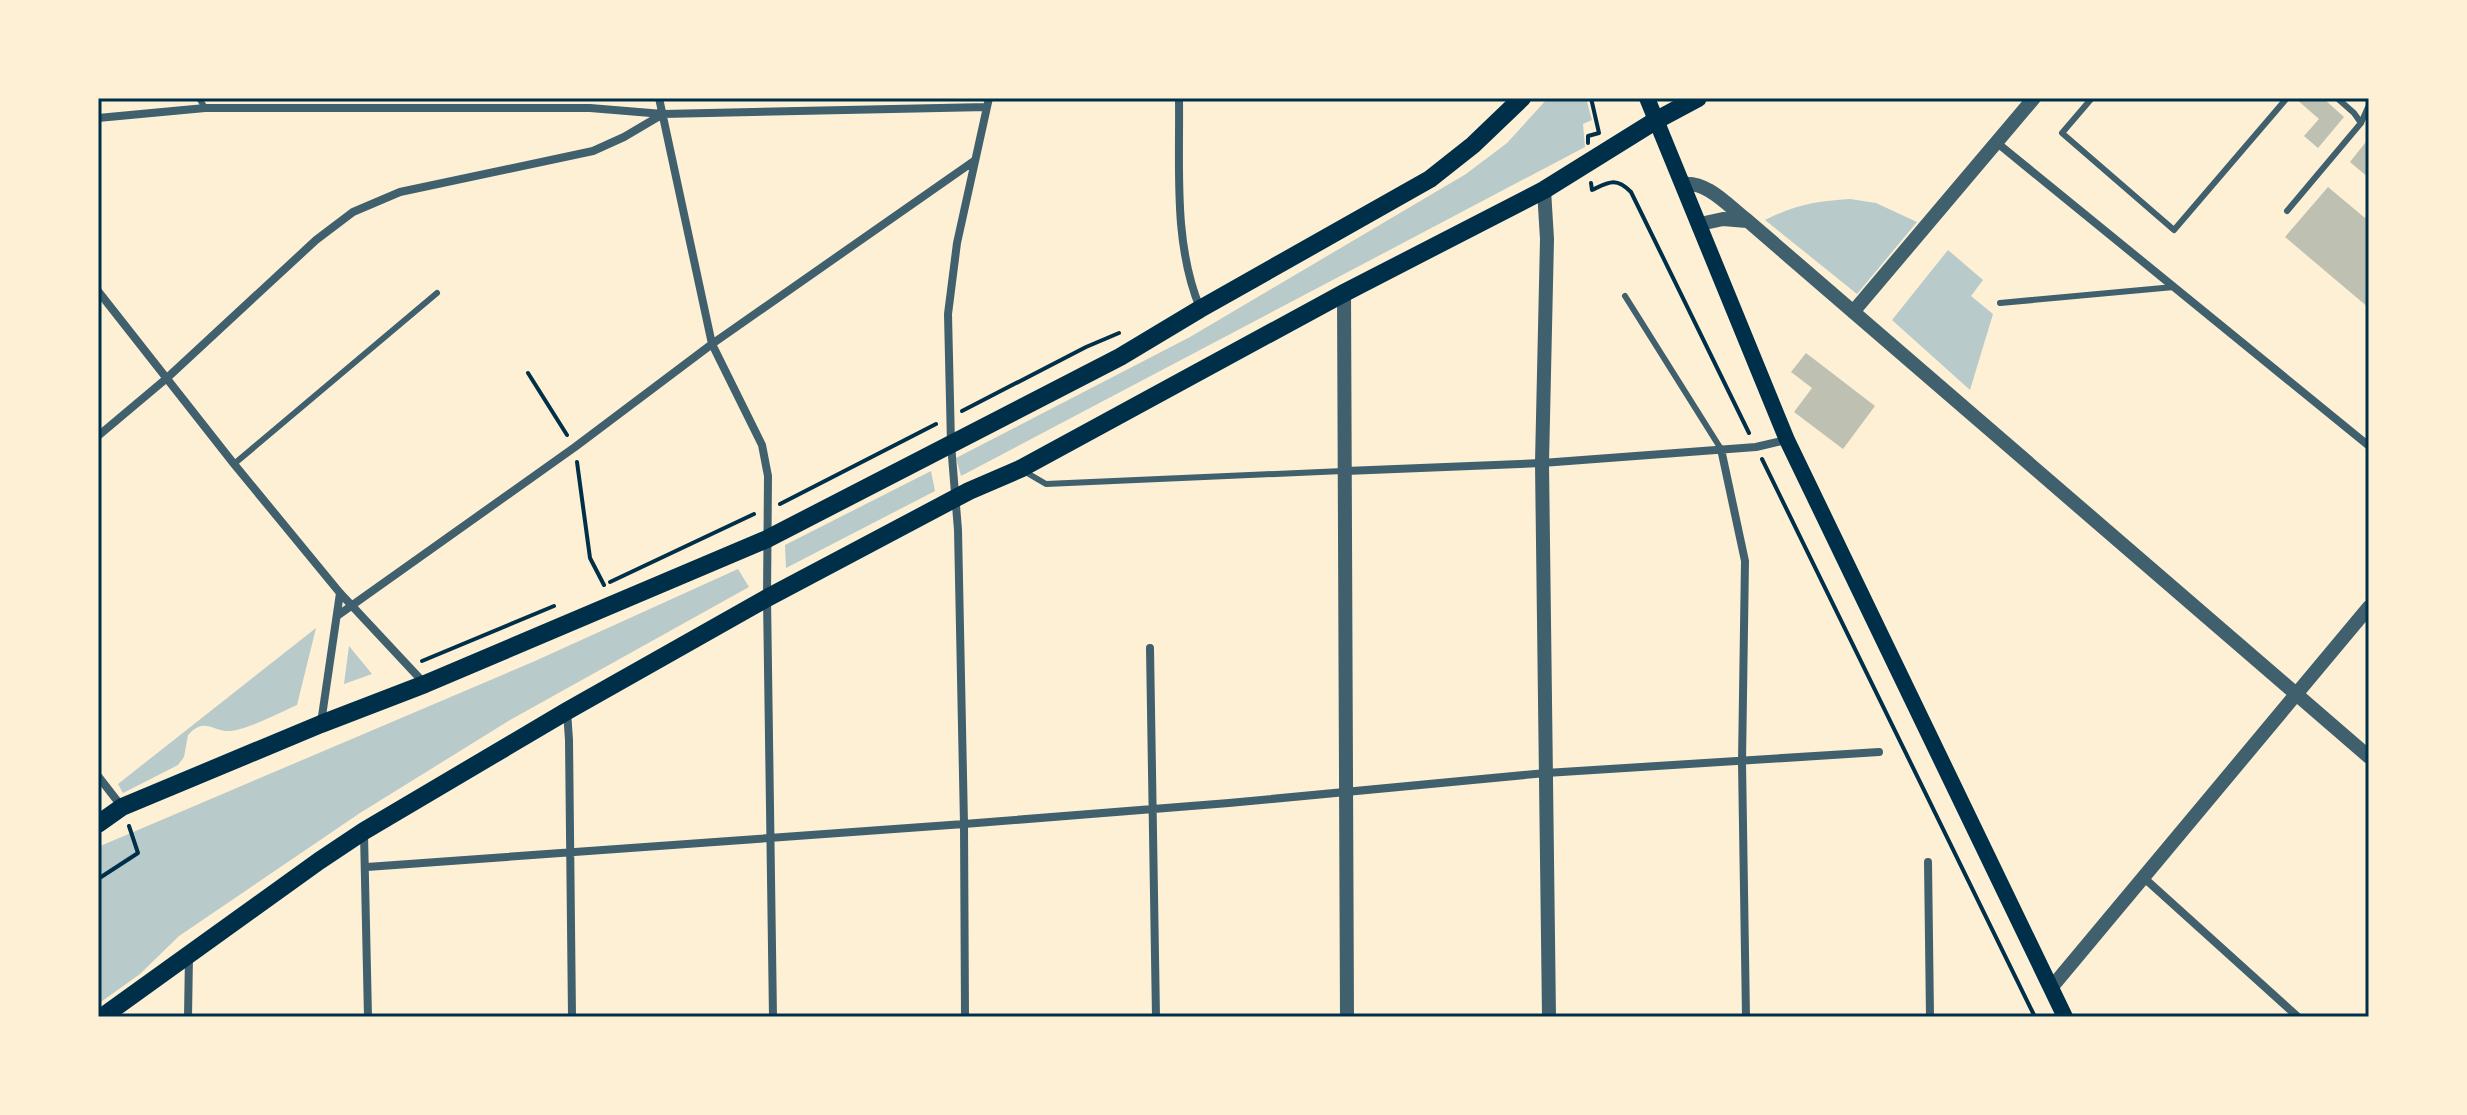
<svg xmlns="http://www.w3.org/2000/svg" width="2467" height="1115" font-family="Montserrat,sans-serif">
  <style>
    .green { fill: #b9caca }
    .building { fill: #bec0b2 }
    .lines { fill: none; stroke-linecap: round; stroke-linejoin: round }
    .path { stroke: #003049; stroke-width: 4 }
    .service { stroke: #3f606c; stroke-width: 6 }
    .minor { stroke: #3f606c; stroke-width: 8 }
    .tertiary { stroke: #3f606c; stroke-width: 14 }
    .secondary { stroke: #003049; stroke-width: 16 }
    .primary { stroke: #003049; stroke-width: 18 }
    .neatline { fill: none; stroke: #003049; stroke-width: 3 }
  </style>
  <rect width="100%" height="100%" fill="#fdf0d5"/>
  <!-- green -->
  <path class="green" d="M1548 98H1586L1592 120 1583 124 1585 147 961 476 956 458 1190 337 1466 174 1507 143Z
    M1850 199 1876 203 1917 222 1857 294 1765 220C1795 205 1816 201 1850 199Z
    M1948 250 1983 280 1971 296 1993 314 1970 390 1892 320Z
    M931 471 935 491 786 568 785 545Z
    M738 569 749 587 510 720 360 813 179 936 140 974 98 1004V847L535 661Z
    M316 628 297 705C281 712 247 730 230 731 213 732 205 716 188 735L184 757 178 765 123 793 118 784Z
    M349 646 372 674 344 684Z"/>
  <!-- building -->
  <path class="building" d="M2295 98H2323L2344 117 2318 148 2304 136 2319 119Z
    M2369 138V178L2350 162Z
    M2328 187 2365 218 2369 213V308L2285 237Z
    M1806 353 1875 406 1843 449 1794 412 1812 388 1791 372Z"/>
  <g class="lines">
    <!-- path -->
    <path class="path" d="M1588 143V136L1599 133 1591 98
      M1591 183 1592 190C1609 182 1616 177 1631 192L1749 433
      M528 373 567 435
      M962 411 1086 347 1119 333
      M1762 459 2035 1017
      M577 462 590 558 604 585
      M780 504 936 424
      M610 582 754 514
      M422 661 554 606
      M98 879 138 853 129 826"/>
    <!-- service -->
    <path class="service" d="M199 98 205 108
      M2092 98 2062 133 2174 230 2287 98
      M2337 98 2354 113 2361 123
      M2287 211 2361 123 2369 105
      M1625 296 1721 449
      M2000 303 2174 287
      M234 464 437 293
      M1022 470 1046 484 1343 471"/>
    <!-- minor -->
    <path class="minor" d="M659 98 712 344 762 445 768 476 767 598 773 1017
      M1179 98C1180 167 1173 243 1200 308
      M98 118 205 108H590L663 114 987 107
      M1996 142 2369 446
      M98 291 234 464 340 593 425 684
      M98 436 167 378 316 240 353 212 400 192 593 151 624 137 663 114
      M1721 449 1745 561 1742 762 1746 1017
      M1346 471 1542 463 1756 447 1786 440
      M337 616 575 447 712 344 974 161
      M1150 648 1156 1017
      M567 711 569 740 572 1017
      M321 723 340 593
      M98 776 122 807
      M364 834 368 1017
      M1928 862 1930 1017
      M367 867 964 824 1229 803 1546 773 1879 752
      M2143 877 2298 1017
      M188 1017 189 955
      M965 1017 964 824 958 530 951 444 948 314 957 243 989 98"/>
    <!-- tertiary -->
    <path class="tertiary" d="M1683 184C1708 181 1729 207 1748 221L2369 757
      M1544 190 1547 239 1542 463 1549 1017
      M1700 224 1723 219 1747 221
      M1344 293 1347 1017
      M1853 312 2034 98
      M2051 988 2369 607"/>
    <!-- secondary -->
    <path class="secondary" d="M1647 98 1787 440 2065 1017"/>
    <!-- primary -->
    <path class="primary" d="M98 824 122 807 321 724 425 684 767 539 1120 357 1200 309 1430 179 1473 145 1522 98
      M102 1017 319 861 364 831 567 711 767 598 969 491 1020 469 1344 293 1544 190 1655 121 1698 98"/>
  </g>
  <!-- border -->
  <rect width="2467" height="1115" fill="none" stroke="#fdf0d5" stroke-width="200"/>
  <rect x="100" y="100" width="2267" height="915" class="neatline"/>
</svg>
